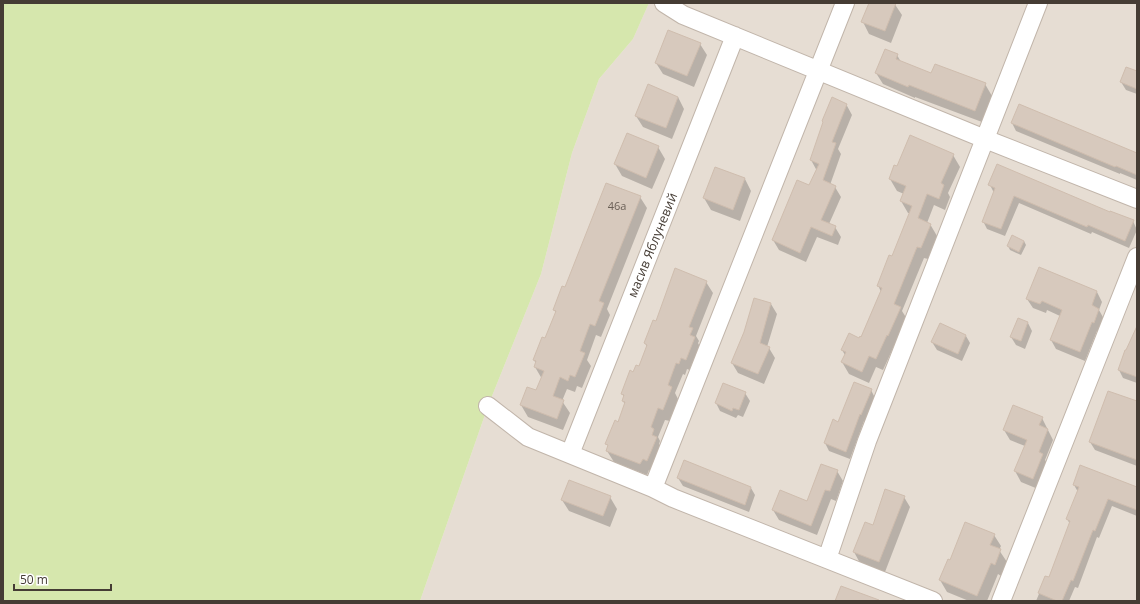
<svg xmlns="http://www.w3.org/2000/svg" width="1140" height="604" font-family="'Open Sans',sans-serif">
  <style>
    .residential { fill: #e6ddd3 }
    .green { fill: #d6e7ad }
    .shadow { fill: #0003 }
    .building { fill: #d7c9bd; stroke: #cfbdae }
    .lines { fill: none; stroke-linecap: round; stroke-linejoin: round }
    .minor-casing { stroke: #c1b5aa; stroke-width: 20 }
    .minor { stroke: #fff; stroke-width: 18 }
    .labels { text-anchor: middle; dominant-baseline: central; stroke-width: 3; stroke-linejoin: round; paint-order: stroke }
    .number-label { font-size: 11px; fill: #6a5f56 }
    .street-label { font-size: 13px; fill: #453c34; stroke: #fff }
  </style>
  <rect width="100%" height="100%" fill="#f2ece5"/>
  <!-- residential -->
  <path class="residential" d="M649 3H1137V601H420L488 406 541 274 572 153 599 79 633 39Z"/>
  <!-- green -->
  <path class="green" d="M3 3H649L633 39 599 79 572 153 541 274 488 406 420 601H3Z"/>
  <!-- shadow -->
  <path class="shadow" d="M870 3H894L902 15 891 43 869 34 863 22Z
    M700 44 707 55 694 87 663 74 656 63Z
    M897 55 901 62 932 75 985 84 992 96 982 122 915 97V98L883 84 876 73Z
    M1137 72V94L1126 90 1121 82Z
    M678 97 684 109 672 139 643 127 636 116Z
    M846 104 852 115 838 149 841 154 830 185 835 187 841 197 829 224 835 227 841 237 838 245 817 237 806 262 779 250 773 240 810 187 817 171 811 160Z
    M1012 123 1134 153 1135 152 1137 153V180L1120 173V174L1016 131Z
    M658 147 665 159 652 189 622 176 615 164Z
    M953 155 960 167 948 193 950 197 945 210 934 205 927 223 930 224 937 236 928 259 924 258 902 311 907 319 895 347 894 346 883 370 876 367 869 383 849 374 842 362 845 355 842 350 861 338 881 292 878 285 893 257 910 213H908L901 201 904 194 897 191 890 179Z
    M716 168 745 179 751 191 740 221 711 210 704 198Z
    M990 185 1110 213 1133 221 1137 230 1129 248 1092 232 1091 234 1019 203 1005 236 987 229 983 221 994 193Z
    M640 197 647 208 607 309 610 315 601 337 596 335 587 360 591 366 582 388 577 386 575 392 567 389 562 401 570 413 563 430 528 417 521 405 537 391 542 379 535 367 536 364 534 360 546 339 556 313 554 310 565 289Z
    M1024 241 1026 245 1021 255 1010 250 1008 246Z
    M1040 268 1097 292 1102 302 1099 310 1104 319 1099 332 1097 331 1085 361 1056 349 1051 340 1060 316 1047 310 1046 313 1033 308 1027 299Z
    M706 282 713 293 696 336 699 341 698 343 701 349 692 371 687 369 685 375 683 374 675 393 678 399 670 421 665 420 658 437 660 441 659 444 663 449 654 472 649 470 647 475 614 462 607 451 609 448 607 444 618 423 625 405 623 401 624 397 622 394 634 373 639 367 647 347 645 343 657 323Z
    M771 304 777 314 767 347 769 348 775 358 764 384 738 373 732 363Z
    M1019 319 1028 323 1032 331 1025 349 1016 345 1011 337Z
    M1137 328V383L1123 378 1119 370Z
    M966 336 970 343 962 361 937 350 932 342Z
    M871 390 875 398 866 422 864 421 850 459 829 451 825 443 833 421 839 423Z
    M745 393 750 401 743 417 738 415 736 418 720 411 716 403Z
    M1137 403V466L1095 450 1090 442Z
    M1042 418 1053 440 1045 460 1048 465 1038 489 1021 482 1015 471 1025 446 1010 440 1004 430Z
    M837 471 843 481 836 501 831 499 817 535 779 520 773 510 807 503Z
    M678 478 751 488 755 495 749 512 683 486Z
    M1074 485 1137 488V516L1112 506 1099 538 1097 537 1078 588 1075 587 1069 601H1036L1046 577 1049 579 1070 524 1067 519 1078 492Z
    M610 497 617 509 610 527 569 511 562 500Z
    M904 497 910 507 885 572 860 563 854 552 873 527Z
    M994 535 1001 546 999 550 1007 562 1001 576 998 574 987 601H969L947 592 940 580 951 561Z"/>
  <!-- building -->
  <path class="building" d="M869 3H896L885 31 861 22Z
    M668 30 701 43 687 76 655 63Z
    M885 49 898 54 896 59 931 73 935 64 986 83 975 111 909 85 908 87 875 73Z
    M1126 67 1137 71V89L1120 82Z
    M648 84 678 97 666 128 635 116Z
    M832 97 847 104 832 142 836 143 823 180 836 186 821 220 836 226 832 236 811 227 800 253 772 240 797 180 809 185 819 164 810 160 823 122 822 121Z
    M1019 104 1137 153V175L1116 166 1115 167 1011 123Z
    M627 133 659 146 646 178 614 164Z
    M910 135 954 154 941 183 944 185 939 199 927 194 918 218 931 224 921 248 917 247 894 304 901 307 888 336 887 335 876 359 869 356 862 372 841 362 846 352 841 350 849 333 859 338 860 336 861 337 882 288 877 286 889 255 892 256 912 206 900 201 906 186 889 179 894 165 897 166Z
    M997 164 1110 212V211L1134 220 1125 241 1088 225 1087 227 1014 196 1001 229 982 222 995 188 988 185Z
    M715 167 745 178 733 210 703 198Z
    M606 183 641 196 599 301 604 303 595 326 590 324 580 351 585 353 575 377 570 375 568 381 560 377 553 396 564 400 557 419 520 405 527 387 536 390 544 371 534 367 536 361 533 360 542 337 545 338 556 311 553 310 562 286 565 287Z
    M1012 235 1024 241 1019 252 1007 246Z
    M1039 267 1097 291 1092 305 1099 309 1094 323 1092 322 1080 352 1050 340 1062 310 1042 301 1040 304 1026 299Z
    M675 268 707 281 689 327 693 328 690 335 695 337 686 360 681 358 679 364 676 363 668 385 672 387 663 410 658 408 651 427 654 429 652 435 657 437 647 461 643 459 640 464 606 451 608 445 605 444 615 420 618 422 625 402 622 401 624 395 621 394 630 370 633 372 636 365 639 366 647 345 644 343 653 320 656 321Z
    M754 298 771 303 760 343 770 347 758 374 731 363 744 332Z
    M1018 318 1028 322 1021 341 1010 337Z
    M940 323 966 335 958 354 931 342Z
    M1137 326V377L1118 370 1125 350H1126Z
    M854 382 872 389 861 415 860 414 846 452 824 443 833 419 838 422Z
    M723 383 746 392 739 410 733 408 732 411 715 403Z
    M1108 391 1137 401V460L1089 442Z
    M1013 405 1043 417 1039 425 1048 429 1039 452 1043 454 1033 479 1014 471 1027 440 1003 430Z
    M684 460 751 487 745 505 677 478Z
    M821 464 838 470 830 491 825 490 811 526 772 510 780 490 807 501Z
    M1080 465 1137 487V510L1108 499 1095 531 1093 530 1073 581 1071 580 1062 601H1057L1038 593 1045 576 1049 577 1070 521 1066 519 1079 487 1073 485Z
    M569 480 611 496 603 516 561 500Z
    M885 489 905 496 879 562 853 552 865 522 873 525Z
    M965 522 995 534 990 545 1001 549 995 565 991 563 977 596 939 580 948 559 950 560Z
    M841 586 879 600V601H835Z"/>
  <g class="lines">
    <!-- minor casing -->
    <g class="minor-casing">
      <path id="minor" d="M664 3 683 15 985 139 1137 199
        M488 406 528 437 653 488 673 498 933 601
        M570 454 735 36
        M653 488 845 3
        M827 559 867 441 1038 3
        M1001 601 1137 257"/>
    </g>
    <!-- minor -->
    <use href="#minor" class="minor"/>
  </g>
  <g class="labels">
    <!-- number labels -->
    <g class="number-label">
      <text x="617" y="205">46а</text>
    </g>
    <!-- street labels -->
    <g class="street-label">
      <text transform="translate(652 245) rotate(-68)">масив Яблуневий</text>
    </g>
  </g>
  <!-- border -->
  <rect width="1140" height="604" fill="none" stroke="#453c34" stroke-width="8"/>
  <!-- scale -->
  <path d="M14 584v6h97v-6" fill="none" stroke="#453c34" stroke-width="2"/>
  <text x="20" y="584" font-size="12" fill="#453c34" stroke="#ffffff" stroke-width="3" paint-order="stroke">50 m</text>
</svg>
